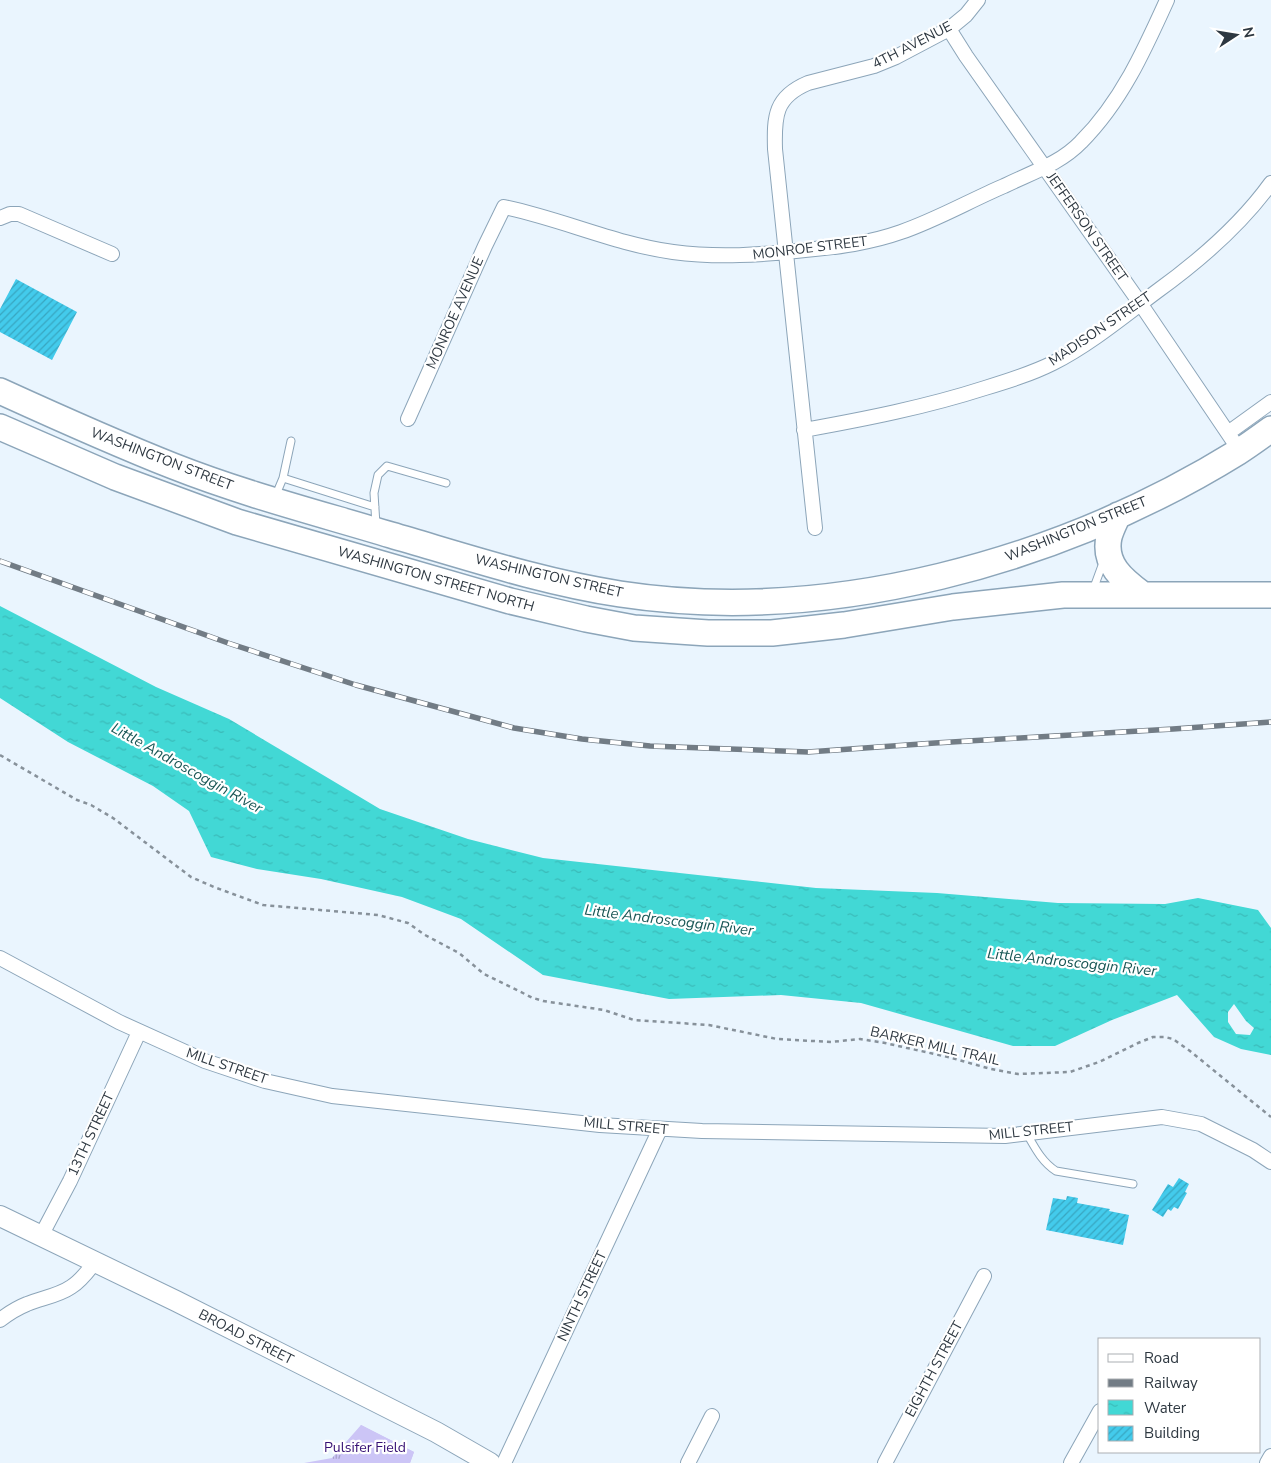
<svg xmlns="http://www.w3.org/2000/svg" width="1271" height="1463" font-family="'Nunito Sans',sans-serif">
  <style>
    .park { fill: url(#park-tufts) }
    .garden { fill: #ccc5f6 }
    .water { fill: url(#water-ripples); fill-rule: evenodd }
    .building { fill: url(#building-hatch) }
    .lines { fill: none; stroke-linecap: round; stroke-linejoin: round }
    .lane-casing { stroke: #8ca5b9; stroke-width: 9 }
    .street-casing { stroke: #8ca5b9; stroke-width: 16 }
    .secondary-casing { stroke: #8ca5b9; stroke-width: 22 }
    .highway-casing { stroke: #8ca5b9; stroke-width: 28 }
    .path { stroke: #87919a; stroke-width: 2.5; stroke-dasharray: 4 4; stroke-linecap: butt }
    .lane { stroke: #fff; stroke-width: 7 }
    .street { stroke: #fff; stroke-width: 14 }
    .secondary { stroke: #fff; stroke-width: 20 }
    .highway { stroke: #fff; stroke-width: 25 }
    .rail-casing { stroke: #727c85; stroke-width: 5.5 }
    .rail { stroke: #fff; stroke-width: 4; stroke-dasharray: 11; stroke-linecap: butt }
    .labels { text-anchor: middle; dominant-baseline: central; stroke-width: 4.5; stroke-linejoin: round; paint-order: stroke }
    .street-label { font-size: 14px; fill: #2e3841; stroke: #fff }
    .park-label { font-size: 14px; fill: #371174; stroke: #fff }
    .water-label { font-size: 15px; font-style: italic; fill: #1a5756; stroke: #fff }
  </style>
  <defs>
    <pattern id="park-tufts" width="24" height="20" patternUnits="userSpaceOnUse" patternTransform="scale(1.25)"><rect width="24" height="20" fill="#ccc5f6"/><path d="M3 7l-1-3M5 7V3M7 7l1-3M15 17l-1-3M17 17v-4M19 17l1-3" fill="none" stroke="#a6a1c9"/></pattern>
    <pattern id="water-ripples" width="26" height="14" patternUnits="userSpaceOnUse" patternTransform="scale(1.25)"><rect width="26" height="14" fill="#42d8d5"/><path d="M2 4q2-2 4 0t4 0M15 11q2-2 4 0t4 0" fill="none" stroke="#3abab8"/></pattern>
    <pattern id="building-hatch" width="6" height="6" patternUnits="userSpaceOnUse" patternTransform="scale(1.25)"><rect width="6" height="6" fill="#43cbec"/><path d="M-1 1l2-2M0 6l6-6M5 7l2-2" fill="none" stroke="#38a6c1"/></pattern>
  </defs>
  <rect width="100%" height="100%" fill="#eaf5fe"/>
  <!-- park -->
  <path class="park" d="M361 1425 414 1452 410 1463H304L332 1458Z"/>
  <!-- garden -->
  <path class="garden" d="M361 1425 414 1452 410 1463H342Z"/>
  <!-- water -->
  <path class="water" d="M0 606 156 687 229 719 380 809 468 839 543 858 816 888 937 893 1058 903 1165 904 1198 898 1258 910 1271 928V1055L1241 1049 1214 1037 1177 995 1112 1020 1055 1046H1013L861 1003 781 995 669 999 543 975 461 919 402 897 321 879 257 869 211 857 189 811 153 786 68 742 0 698ZM1234 1004 1246 1021 1254 1028 1250 1035 1236 1034 1228 1022V1012Z"/>
  <!-- building -->
  <path class="building" d="M16 279 77 312 52 360 0 332V309Z
    M1179 1178 1189 1184 1185 1192 1187 1193 1178 1209 1174 1207 1171 1211 1168 1209 1163 1217 1152 1210 1168 1184 1173 1187Z
    M1067 1196 1078 1198 1077 1203 1110 1209 1109 1211 1129 1215 1123 1245 1046 1230 1053 1198 1066 1200Z"/>
  <g class="lines">
    <!-- lane casing -->
    <g class="lane-casing">
      <path id="lane" d="M283 478 291 441
        M275 497 283 478 375 507
        M376 525 374 493 378 475 387 466 446 483
        M1093 590 1104 560
        M1027 1134C1035 1148 1042 1162 1056 1171L1133 1184"/>
    </g>
    <!-- street casing -->
    <g class="street-casing">
      <path id="street" d="M949 29 966 56 1140 303 1240 451
        M0 218 10 214H19L112 254
        M408 419 485 246 504 207C562 219 615 244 673 252 718 258 761 255 805 250 838 247 870 243 901 232 936 220 969 201 1004 186 1030 173 1060 164 1081 142 1121 102 1144 51 1167 0
        M804 430C865 419 926 407 985 388 1008 381 1031 374 1053 363 1089 345 1124 316 1156 292 1199 261 1240 226 1271 183
        M1228 433 1271 402
        M815 528 775 149C774 116 775 97 808 83L874 66 896 57 949 29 966 15 978 0
        M0 958 119 1022 205 1061 265 1081 332 1096 600 1125 702 1131 1005 1136 1162 1117 1201 1124 1253 1150 1271 1162
        M41 1236 70 1181 139 1032
        M0 1320C9 1313 17 1308 27 1304 41 1298 58 1296 71 1287 81 1281 88 1271 95 1262
        M504 1463 660 1129
        M688 1463 712 1416
        M885 1463 984 1276
        M1071 1463 1100 1411
        M1267 1463 1271 1456"/>
    </g>
    <!-- secondary casing -->
    <g class="secondary-casing">
      <path id="secondary" d="M0 1216 176 1301 436 1432 490 1463"/>
    </g>
    <!-- highway casing -->
    <g class="highway-casing">
      <path id="highway" d="M0 391C57 417 115 443 173 466 244 494 318 513 391 535 467 557 542 582 620 594 829 626 1060 562 1238 452 1249 445 1260 437 1271 429
        M0 427 115 477 237 522 510 601 586 619 634 628 708 633H772L844 625 953 607 1063 595H1271
        M1118 515C1115 522 1111 529 1109 537 1103 564 1123 580 1142 594"/>
    </g>
    <!-- path -->
    <path class="path" d="M0 755 77 800 91 805 113 818 191 877 214 887 263 905 378 915 408 923 425 935 459 953 484 974 533 998 543 1001 604 1010 634 1020 709 1025 777 1039 831 1042 860 1039 885 1043 948 1057 991 1069 1018 1074 1070 1072 1099 1062 1138 1043 1153 1037H1165L1173 1039 1190 1051 1271 1117"/>
    <!-- lane -->
    <use href="#lane" class="lane"/>
    <!-- street -->
    <use href="#street" class="street"/>
    <!-- secondary -->
    <use href="#secondary" class="secondary"/>
    <!-- highway -->
    <use href="#highway" class="highway"/>
    <!-- rail casing -->
    <g class="rail-casing">
      <path id="rail" d="M0 561 228 643 356 685 514 728 582 739 650 746 808 752 935 743 1173 729 1271 722"/>
    </g>
    <!-- rail -->
    <use href="#rail" class="rail"/>
  </g>
  <g class="labels">
    <!-- street labels -->
    <g class="street-label">
      <text transform="translate(912 45) rotate(-27)">4TH AVENUE</text>
      <text transform="translate(1087 227) rotate(55)">JEFFERSON STREET</text>
      <text transform="translate(810 248) rotate(-7)">MONROE STREET</text>
      <text transform="translate(455 313) rotate(-66)">MONROE AVENUE</text>
      <text transform="translate(1100 329) rotate(-34)">MADISON STREET</text>
      <text transform="translate(162 459) rotate(21)">WASHINGTON STREET</text>
      <text transform="translate(1076 529) rotate(-22)">WASHINGTON STREET</text>
      <text transform="translate(549 576) rotate(13)">WASHINGTON STREET</text>
      <text transform="translate(436 579) rotate(16)">WASHINGTON STREET NORTH</text>
      <text transform="translate(935 1046) rotate(13)">BARKER MILL TRAIL</text>
      <text transform="translate(227 1066) rotate(19)">MILL STREET</text>
      <text transform="translate(626 1126) rotate(5)">MILL STREET</text>
      <text transform="translate(1031 1131) rotate(-6)">MILL STREET</text>
      <text transform="translate(91 1134) rotate(-65)">13TH STREET</text>
      <text transform="translate(582 1296) rotate(-65)">NINTH STREET</text>
      <text transform="translate(246 1337) rotate(27)">BROAD STREET</text>
      <text transform="translate(934 1369) rotate(-62)">EIGHTH STREET</text>
    </g>
    <!-- park labels -->
    <g class="park-label">
      <text x="365" y="1447">Pulsifer Field</text>
    </g>
    <!-- water labels -->
    <g class="water-label">
      <text transform="translate(187 768) rotate(29)">Little Androscoggin River</text>
      <text transform="translate(669 920) rotate(7)">Little Androscoggin River</text>
      <text transform="translate(1072 962) rotate(6)">Little Androscoggin River</text>
    </g>
  </g>
  <!-- legend -->
  <rect x="1098" y="1338" width="162" height="115" fill="#ffffff" stroke="#abafb3"/>
  <rect x="1108" y="1354" width="25" height="8" fill="#ffffff" stroke="#abafb3"/>
  <text x="1144" y="1363" font-size="15" fill="#2e3841">Road</text>
  <rect x="1108" y="1379" width="25" height="8" fill="#727c85" stroke="#abafb3"/>
  <text x="1144" y="1388" font-size="15" fill="#2e3841">Railway</text>
  <rect x="1108" y="1400" width="25" height="15" fill="url(#water-ripples)" stroke="#abafb3"/>
  <text x="1144" y="1413" font-size="15" fill="#2e3841">Water</text>
  <rect x="1108" y="1426" width="25" height="15" fill="url(#building-hatch)" stroke="#abafb3"/>
  <text x="1144" y="1438" font-size="15" fill="#2e3841">Building</text>
  <!-- north arrow -->
  <g transform="translate(1236 35) rotate(78)" stroke="#ffffff" stroke-width="4" paint-order="stroke">
  <path d="M0-4L9 19L0 12L-9 19Z" fill="#2e3841"/>
  <text y="-8" font-size="14" font-weight="bold" text-anchor="middle" fill="#2e3841">N</text>
  </g>
</svg>
